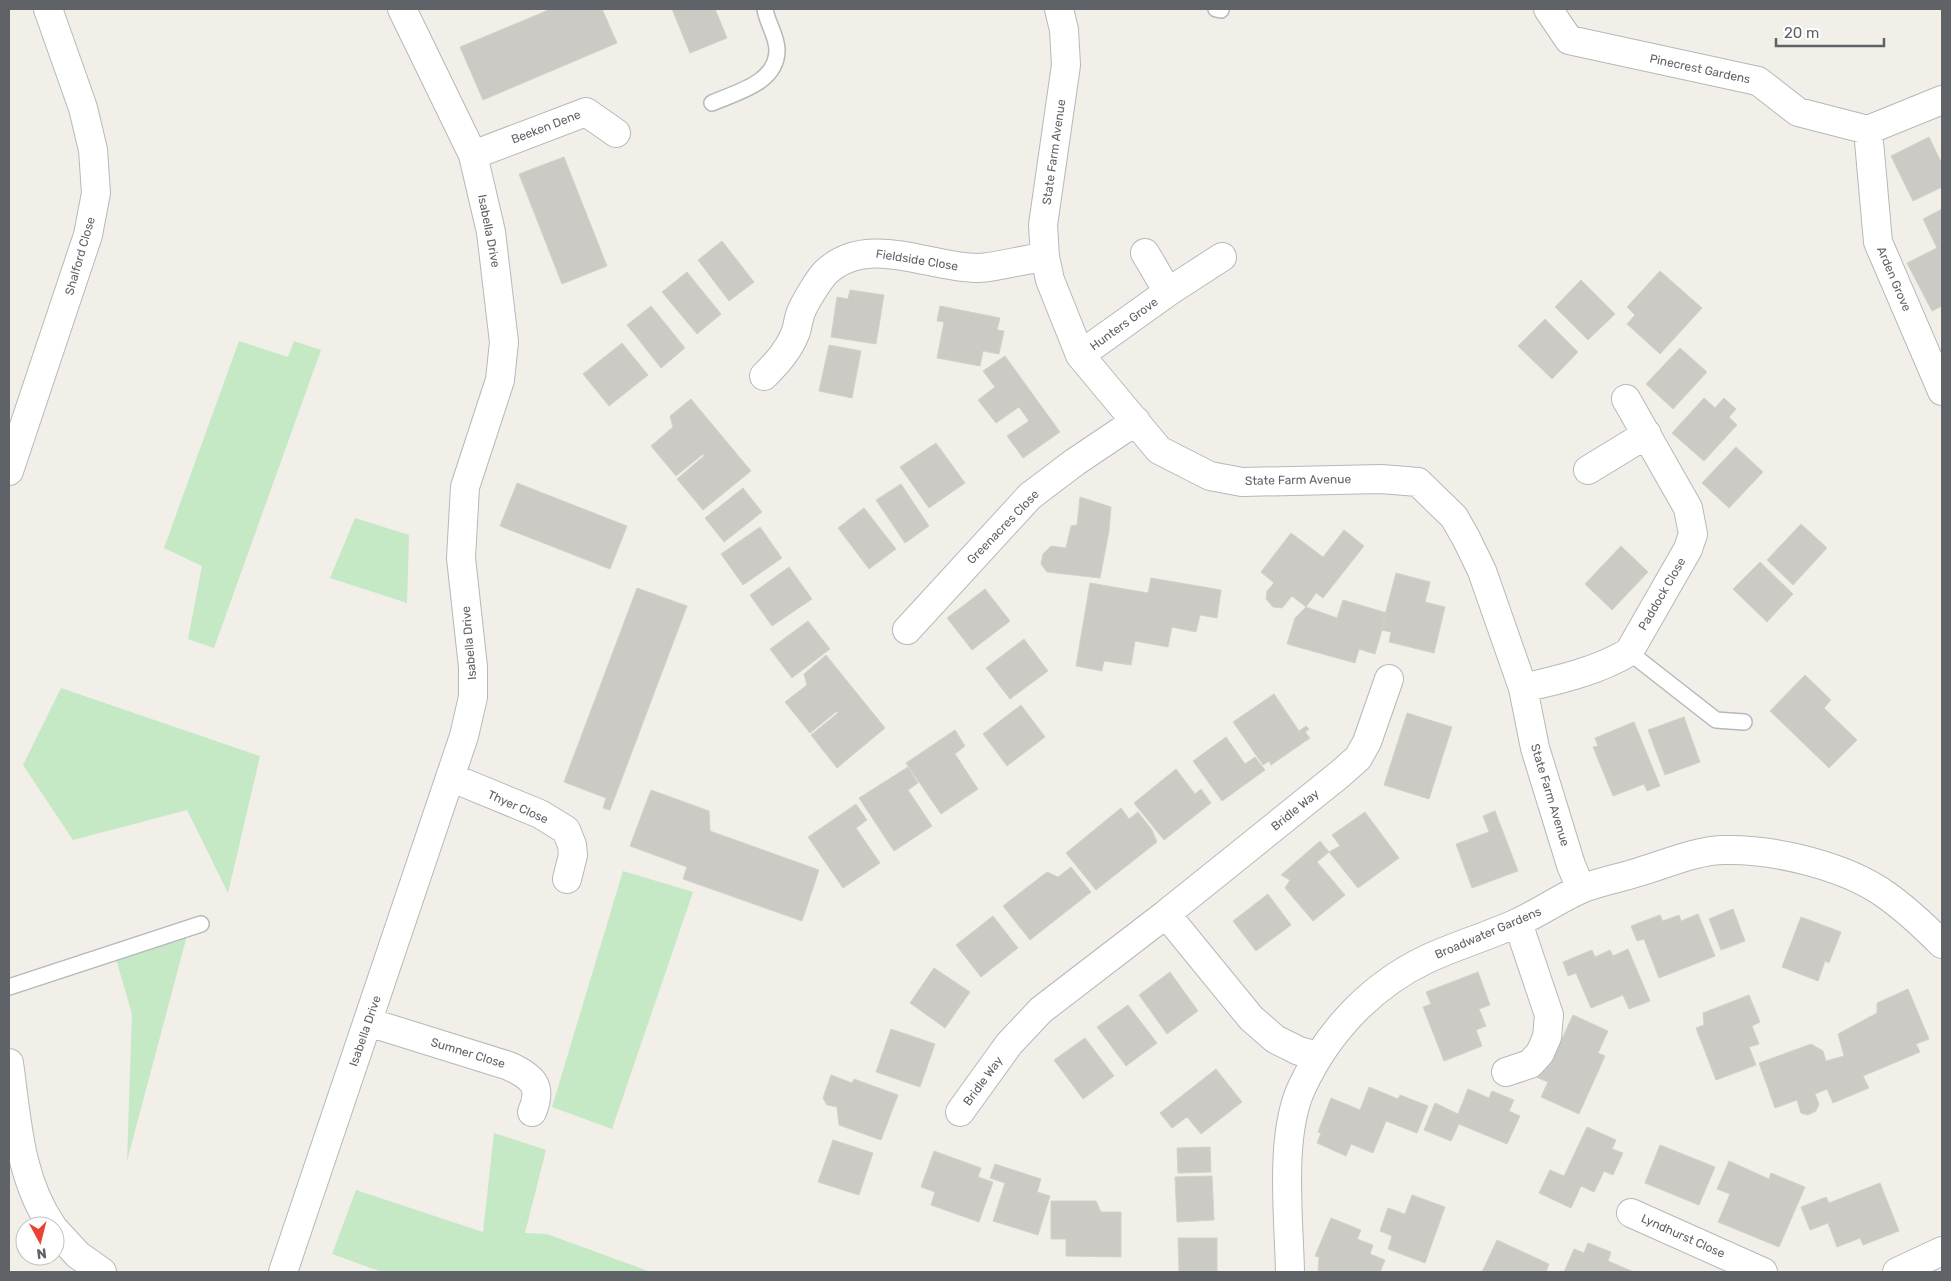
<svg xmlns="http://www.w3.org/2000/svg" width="1951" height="1281" font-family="Rubik,sans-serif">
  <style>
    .green { fill: #c5e8c5 }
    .building { fill: #cccac5; stroke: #d6d1c6 }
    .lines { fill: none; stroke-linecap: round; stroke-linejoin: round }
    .lane-casing { stroke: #b5b8bc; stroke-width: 18 }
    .street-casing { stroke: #b5b8bc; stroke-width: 30 }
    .lane { stroke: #fff; stroke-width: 15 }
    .street { stroke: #fff; stroke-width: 28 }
    .labels { text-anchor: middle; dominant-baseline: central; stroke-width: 5; stroke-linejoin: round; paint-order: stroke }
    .street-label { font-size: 12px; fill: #5f6368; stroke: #fff }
  </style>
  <rect width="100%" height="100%" fill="#f1efe8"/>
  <!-- green -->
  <path class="green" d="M239 341 288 357 294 341 321 350 214 648 188 639 202 566 164 548Z
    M355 518 409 535 407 603 330 578Z
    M61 688 260 756 228 893 187 810 73 840 23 765Z
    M623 871 693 892 612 1129 552 1107Z
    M189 928 127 1161 132 1014 114 952Z
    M494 1133 546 1150 525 1233 547 1234 651 1272H382L332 1254 356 1190 483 1232Z"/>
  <!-- building -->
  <path class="building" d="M551 9H602L617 43 483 100 460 47Z
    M672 9H715L727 38 690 53Z
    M1929 137 1942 164V187L1913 201 1891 156Z
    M564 157 607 266 562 284 519 174Z
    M1942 209V306L1932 311 1907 263 1937 248 1923 219Z
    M722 241 754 282 729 301 698 260Z
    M1660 271 1702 308 1660 354 1627 324 1635 315 1627 307Z
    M687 272 721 314 697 334 662 292Z
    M1581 280 1615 314 1588 340 1555 307Z
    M850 290 884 295 876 344 831 337 837 297 848 299Z
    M651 306 685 348 661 368 627 325Z
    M940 306 1000 318 997 330 1004 331 999 354 983 351 980 366 937 358 944 322 937 321Z
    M1545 319 1578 352 1552 379 1518 346Z
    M622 343 648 375 609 406 583 374Z
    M829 345 861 351 852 398 819 391Z
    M1680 348 1707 372 1673 409 1646 384Z
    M1005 356 1060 432 1023 458 1007 436 1029 421 1019 407 996 423 978 400 995 387 983 371Z
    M1704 398 1715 408 1724 398 1736 409 1729 417 1737 425 1704 461 1672 433Z
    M691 399 751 471 703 510 677 479 704 456 703 454 676 476 651 446 673 427 670 416Z
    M936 443 965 483 929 508 900 467Z
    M1736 447 1763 472 1729 508 1702 483Z
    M517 483 627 526 610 569 500 526Z
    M901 484 929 526 905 543 876 500Z
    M743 488 762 512 724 542 705 518Z
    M1080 497 1111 507 1109 531 1100 578 1047 572 1041 564 1043 554 1051 546 1066 548 1071 526 1077 525Z
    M864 508 896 549 869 569 838 528Z
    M1801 524 1827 548 1793 585 1767 560Z
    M760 527 782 558 743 585 721 554Z
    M1344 530 1364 546 1323 598 1316 593 1306 607 1292 596 1282 608 1273 607 1266 599 1267 591 1274 583 1261 572 1291 533 1323 557Z
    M1621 546 1648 572 1612 610 1585 584Z
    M1760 562 1793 594 1767 622 1733 589Z
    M789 567 812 599 772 626 750 595Z
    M1396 573 1430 582 1425 602 1445 607 1434 653 1389 642 1391 632 1381 630Z
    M1151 578 1221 590 1217 618 1200 615 1196 632 1172 627 1168 647 1135 641 1131 665 1104 661 1102 671 1076 666 1090 583 1148 593Z
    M637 588 687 606 610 810 603 808 606 798 564 782Z
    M985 589 1010 621 972 650 947 618Z
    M1343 600 1387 613 1375 654 1359 649 1355 663 1287 644 1295 618 1306 607 1337 618Z
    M808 621 830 649 792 678 770 649Z
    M1024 639 1048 671 1010 699 986 668Z
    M826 655 885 728 837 768 811 735 838 713 837 711 810 733 785 702 807 685 804 674Z
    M1805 675 1831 700 1824 708 1857 740 1829 768 1770 711Z
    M1274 694 1299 731 1306 726 1309 729 1305 732 1310 738 1271 765 1269 761 1263 765 1233 722Z
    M1021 705 1045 737 1007 766 983 734Z
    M1407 713 1452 727 1429 799 1384 785Z
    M1684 717 1700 762 1665 775 1648 730Z
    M1634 722 1660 786 1647 791 1644 784 1613 796 1593 747 1598 746 1595 738Z
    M955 730 965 746 955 754 978 789 941 814 906 763Z
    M1226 737 1245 764 1255 757 1265 770 1222 801 1193 761Z
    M908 767 918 783 908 790 932 826 894 851 859 798Z
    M1176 769 1195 794 1201 789 1211 803 1164 840 1134 803Z
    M651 790 709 811 710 831 819 870 802 921 683 879 687 867 630 846Z
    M856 804 867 820 856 828 880 863 843 888 808 837Z
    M1121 808 1129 819 1138 812 1152 830 1157 842 1096 890 1066 853Z
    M1495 811 1518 871 1472 888 1456 844 1489 832 1483 816Z
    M1365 812 1399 858 1358 888 1329 852 1340 846 1332 835Z
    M1320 841 1329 852 1317 862 1345 895 1313 921 1285 888 1290 880 1281 875Z
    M1071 867 1091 892 1030 940 1003 906 1047 872 1058 877Z
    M1268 894 1291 925 1256 951 1233 921Z
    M1733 909 1745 941 1721 950 1709 919Z
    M1698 914 1715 956 1659 978 1644 939 1637 941 1631 926 1660 915 1663 921 1679 915 1681 921Z
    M993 916 1018 948 981 977 956 945Z
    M1801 917 1841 932 1829 963 1825 961 1818 981 1782 967Z
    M1628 949 1650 1001 1629 1009 1623 995 1591 1008 1576 973 1568 976 1563 962 1592 950 1595 957 1610 950 1613 956Z
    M934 968 970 992 945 1028 910 1003Z
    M1170 972 1198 1011 1167 1034 1139 995Z
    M1478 972 1490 1005 1479 1009 1486 1026 1476 1030 1482 1046 1444 1061 1423 1007 1431 1004 1426 992Z
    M1908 989 1929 1039 1916 1044 1920 1052 1863 1076 1869 1088 1833 1103 1827 1089 1815 1094 1819 1104 1816 1111 1808 1115 1801 1113 1797 1100 1775 1108 1759 1063 1811 1044 1823 1051 1826 1061 1844 1056 1838 1034 1877 1013V1003Z
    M1749 995 1760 1022 1752 1026 1759 1044 1749 1047 1756 1065 1716 1080 1696 1028 1704 1025 1703 1013Z
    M1128 1005 1157 1043 1126 1066 1097 1027Z
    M1573 1015 1608 1031 1598 1053 1605 1056 1579 1114 1541 1097 1548 1082 1531 1075 1541 1054 1552 1060Z
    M891 1029 935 1044 920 1087 876 1072Z
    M1085 1038 1114 1076 1083 1099 1054 1060Z
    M1216 1069 1242 1102 1201 1134 1187 1117 1172 1128 1160 1113Z
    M831 1075 852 1083 854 1079 898 1095 881 1140 839 1125 837 1107 827 1105 823 1098Z
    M1369 1087 1398 1099 1400 1095 1428 1106 1417 1133 1386 1121 1373 1153 1351 1144 1346 1156 1317 1143 1321 1133 1318 1132 1331 1098 1360 1110Z
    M1468 1089 1489 1098 1492 1091 1514 1100 1509 1111 1520 1116 1507 1144 1459 1124 1451 1141 1424 1130 1435 1103 1458 1114Z
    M1587 1127 1616 1140 1612 1149 1623 1153 1613 1175 1604 1171 1594 1192 1581 1186 1571 1208 1539 1193 1550 1170 1564 1176Z
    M833 1140 873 1153 859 1195 818 1182Z
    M1660 1145 1715 1167 1699 1205 1645 1183Z
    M1210 1147 1211 1172 1178 1173 1177 1148Z
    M934 1151 981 1168 978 1177 993 1182 979 1222 931 1205 935 1192 921 1187Z
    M1729 1161 1769 1179 1771 1173 1805 1187 1779 1247 1718 1222 1730 1194 1717 1189Z
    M995 1164 1041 1179 1037 1192 1050 1196 1038 1235 993 1221 1005 1183 990 1178Z
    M1212 1176 1214 1220 1177 1222 1175 1177Z
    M1880 1183 1899 1231 1863 1245 1860 1238 1837 1247 1828 1223 1810 1230 1801 1207 1826 1197 1829 1203Z
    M1412 1195 1445 1207 1425 1263 1388 1249 1392 1236 1380 1231 1388 1208 1405 1214Z
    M1051 1201H1096L1101 1212H1121V1257L1066 1256V1239H1051Z
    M1331 1218 1361 1230 1357 1239 1373 1245 1370 1254 1385 1260 1380 1272H1318L1319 1257 1315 1256Z
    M1178 1238H1217V1272H1179Z
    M1497 1240 1549 1264 1546 1272H1482Z
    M1588 1243 1611 1252 1608 1261 1634 1272H1564L1574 1249 1584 1253Z"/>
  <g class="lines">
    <!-- lane casing -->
    <g class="lane-casing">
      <path id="lane" d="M1216 9 1221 10
        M712 103C737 92 777 83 777 50 777 36 767 23 765 9
        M1629 652 1716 720 1744 722
        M9 987 201 924"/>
    </g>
    <!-- street casing -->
    <g class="street-casing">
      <path id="street" d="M1059 9 1064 30 1066 65 1043 225 1045 257 1050 280 1080 355 1159 450 1210 476 1242 482 1381 479 1418 482 1454 517 1466 538 1482 571 1523 688 1535 748 1571 865 1581 889
        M1548 9 1569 40 1758 81 1798 112 1868 130 1942 100
        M1868 130 1878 242 1942 391
        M473 155 586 112 616 133
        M1145 253 1168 292
        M1080 355 1168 292 1222 257
        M764 376C777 363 788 351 795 334 798 327 798 319 801 312 805 302 818 281 825 273 867 232 928 268 978 268 1000 267 1023 259 1045 257
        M1588 470 1647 434
        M9 471 88 235 96 193 93 150 83 108 48 9
        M907 630 1030 496 1075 462 1136 421
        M1523 688C1558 680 1598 671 1629 652L1688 549 1693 534 1688 508 1626 399
        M450 777 540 814 566 830 572 845 573 855 567 879
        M368 1022 509 1066C533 1077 543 1086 532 1112
        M1318 1056 1299 1051 1275 1039 1251 1018 1166 914 1340 774 1358 758 1367 742 1389 679
        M9 1063C17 1119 19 1178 52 1226
        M1506 1072 1530 1064 1540 1053 1547 1037 1549 1015 1518 923
        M960 1112 1009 1044 1041 1010 1166 914
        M1631 1213 1763 1272
        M55 1230 78 1255 102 1272
        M283 1272 464 736 473 697V667L461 558 465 487 500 380 504 342 491 232 473 155 402 9
        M1290 1272C1289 1219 1279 1135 1302 1087 1328 1031 1372 985 1427 959 1457 945 1489 936 1519 922 1540 912 1559 899 1581 889 1599 882 1620 878 1639 872 1666 864 1697 850 1725 850 1774 849 1846 866 1886 895 1906 909 1925 927 1942 944
        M1897 1272 1942 1251"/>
    </g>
    <!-- lane -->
    <use href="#lane" class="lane"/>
    <!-- street -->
    <use href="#street" class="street"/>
  </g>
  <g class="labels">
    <!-- street labels -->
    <g class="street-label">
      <text transform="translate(1700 69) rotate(12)">Pinecrest Gardens</text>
      <text transform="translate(546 127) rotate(-21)">Beeken Dene</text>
      <text transform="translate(1054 152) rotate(-82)">State Farm Avenue</text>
      <text transform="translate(489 231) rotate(79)">Isabella Drive</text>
      <text transform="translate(80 256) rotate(-74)">Shalford Close</text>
      <text transform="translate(917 260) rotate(9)">Fieldside Close</text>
      <text transform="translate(1894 279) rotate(67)">Arden Grove</text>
      <text transform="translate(1124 324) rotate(-36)">Hunters Grove</text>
      <text transform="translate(1298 480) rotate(-1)">State Farm Avenue</text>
      <text transform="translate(1003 527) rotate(-46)">Greenacres Close</text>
      <text transform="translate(1662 594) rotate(-60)">Paddock Close</text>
      <text transform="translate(469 643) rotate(-95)">Isabella Drive</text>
      <text transform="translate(1550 795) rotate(73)">State Farm Avenue</text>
      <text transform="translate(518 807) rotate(24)">Thyer Close</text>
      <text transform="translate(1295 810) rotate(-39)">Bridle Way</text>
      <text transform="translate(1488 933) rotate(-23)">Broadwater Gardens</text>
      <text transform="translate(365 1031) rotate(-71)">Isabella Drive</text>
      <text transform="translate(468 1053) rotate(17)">Sumner Close</text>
      <text transform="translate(983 1081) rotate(-54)">Bridle Way</text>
      <text transform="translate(1683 1236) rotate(24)">Lyndhurst Close</text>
    </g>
  </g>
  <!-- border -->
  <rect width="1951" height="1281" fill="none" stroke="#5f6368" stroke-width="20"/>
  <!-- north arrow -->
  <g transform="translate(40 1241) rotate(173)"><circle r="24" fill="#ffffff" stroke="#bfc1c3"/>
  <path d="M0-4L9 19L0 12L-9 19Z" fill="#ea4335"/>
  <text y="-8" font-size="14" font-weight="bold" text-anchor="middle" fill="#5f6368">N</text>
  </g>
  <!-- scale -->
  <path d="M1776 38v8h108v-8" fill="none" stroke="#5f6368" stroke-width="2.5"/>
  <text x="1784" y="38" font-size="15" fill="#5f6368" stroke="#ffffff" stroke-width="4" paint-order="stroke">20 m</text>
</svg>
